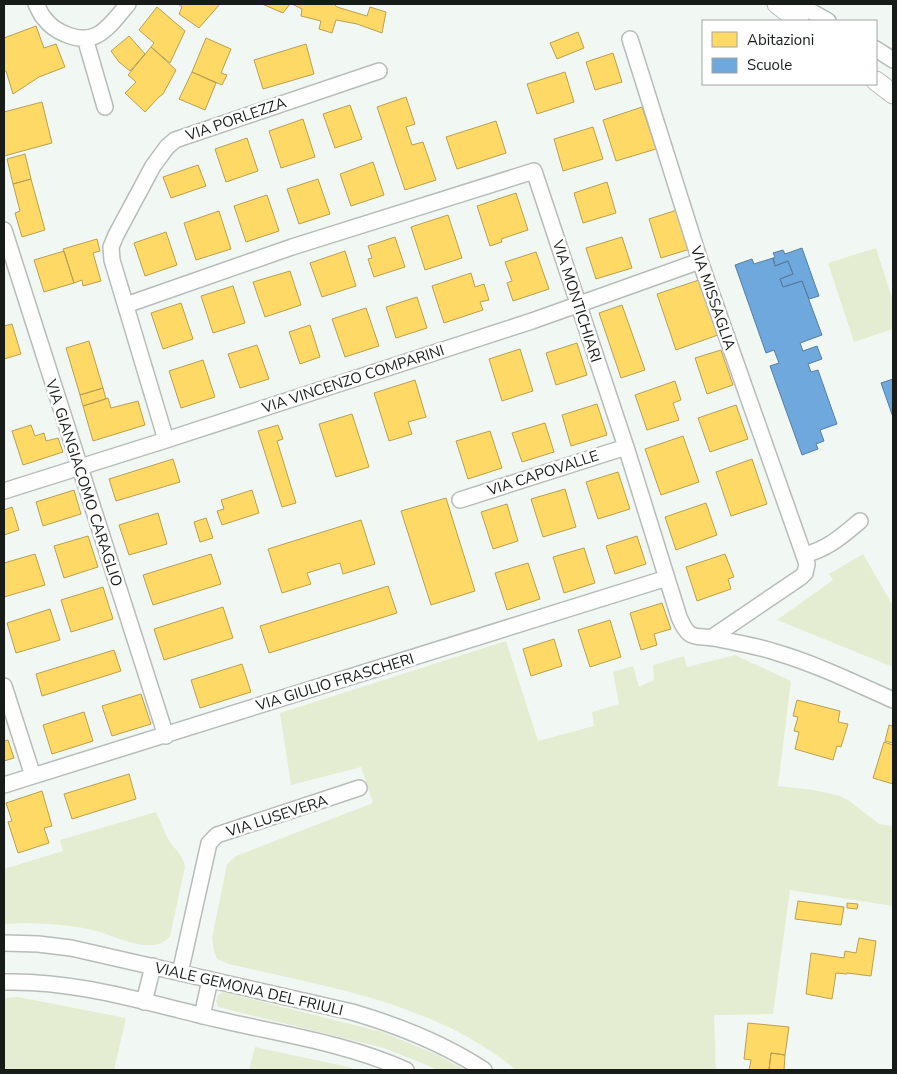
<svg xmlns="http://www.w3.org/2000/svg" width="897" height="1074" font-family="'Nunito Sans',sans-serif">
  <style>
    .green { fill: #e4ecd1 }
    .homes { fill: #ffd966; stroke: #b9a04f }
    .schools { fill: #6fa8dc; stroke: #557ea2 }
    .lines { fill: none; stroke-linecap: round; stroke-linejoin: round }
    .minor-casing { stroke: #b7bcb9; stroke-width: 18 }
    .tertiary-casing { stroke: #b7bcb9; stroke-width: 21 }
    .minor { stroke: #fdfefd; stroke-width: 15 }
    .tertiary { stroke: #fdfefd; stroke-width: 19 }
    .labels { text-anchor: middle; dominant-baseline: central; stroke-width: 5; stroke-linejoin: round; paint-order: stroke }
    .street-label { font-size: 15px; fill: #171c19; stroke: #fff }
  </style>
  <rect width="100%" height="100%" fill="#f1f8f4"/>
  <!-- green -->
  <path class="green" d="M876 248 893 301V329L854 342 828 263Z
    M863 554 892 604H893V667L777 620 833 580 829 574Z
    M506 641 538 741 594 726 592 712 619 704 613 672 633 666 639 687 654 680 653 665 684 656 687 667 735 655 791 681 778 786 813 790 837 795 848 800 879 824 893 826V906L790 890 773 1014 714 1015 716 1070H516C436 1003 327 987 229 964L217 959 214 951 212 938 227 864 236 856 373 803 361 767 291 785 280 713Z
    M156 812C160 821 164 830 168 839 174 849 183 854 185 867L170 936C166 941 161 944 154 945 133 947 112 935 93 930 69 924 28 922 4 924V869L63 851 60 840Z
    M223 992 382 1032 438 1055 465 1070H439L384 1048 218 1007 216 1001 218 995Z
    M18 997 126 1018 114 1070H4V998Z
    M255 1047 348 1067 357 1070H249Z"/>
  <!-- homes -->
  <path class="homes" d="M178 4H220L199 28 179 14 182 7Z
    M262 4H290L283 13Z
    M292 4H334L337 7 367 16 370 7 386 12 382 33 357 24 336 20 332 33 319 29 321 21 301 16 302 9Z
    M157 7 185 31 170 63 151 47 154 43 139 30Z
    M36 26 44 48 56 44 65 67 39 77 13 94 6 71H4V38Z
    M578 32 584 48 557 59 550 43Z
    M129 36 145 54 130 71 119 62 111 51Z
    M206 38 231 49 221 73 227 75 222 85 192 72Z
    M306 44 314 74 263 89 254 60Z
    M151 47 176 70 163 94 159 97 145 112 125 93 136 82 128 75Z
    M613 53 622 82 595 90 586 62Z
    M192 72 216 83 205 110 179 99Z
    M565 72 574 102 537 114 527 84Z
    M406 97 415 124 406 127 412 145 423 142 436 180 405 190 377 107Z
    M42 102 52 143 4 156V112Z
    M350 105 362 139 335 148 323 114Z
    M642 107 656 149 616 161 603 120Z
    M303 119 315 157 281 168 269 131Z
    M496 121 506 153 457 169 446 137Z
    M593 127 603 159 563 171 554 139Z
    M247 138 258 171 226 182 215 149Z
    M25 154 31 179 13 184 7 159Z
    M373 162 384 195 351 206 340 174Z
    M198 165 206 186 171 198 163 177Z
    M31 179 45 230 22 237 15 213 20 211 13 184Z
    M318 179 330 214 299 224 287 189Z
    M607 182 616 213 583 223 574 193Z
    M516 193 528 230 501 239 502 242 490 246 477 206Z
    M267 195 279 231 246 242 234 206Z
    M680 209 693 248 661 258 649 219Z
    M219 211 231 249 196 260 184 223Z
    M448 215 462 258 425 270 411 227Z
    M166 232 177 265 145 276 134 243Z
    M395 237 405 267 374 277 368 259 372 258 368 246Z
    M622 237 632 268 596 279 586 248Z
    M97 239 100 251 93 253 101 281 83 286 82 280 74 283 63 249Z
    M64 251 74 283 44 292 34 260Z
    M345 251 356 286 322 297 310 263Z
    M536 252 549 289 513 301 507 283 512 281 505 262Z
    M290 271 301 305 265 317 253 282Z
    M471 273 475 287 484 284 489 300 480 302 483 310 444 323 432 286Z
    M699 280 718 335 676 350 657 294Z
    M233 286 245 323 213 333 201 296Z
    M417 297 427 328 396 338 386 307Z
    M181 303 193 339 163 349 151 313Z
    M622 305 645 370 621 378 599 313Z
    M366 308 379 346 345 357 332 319Z
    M12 324 21 354 4 359V326Z
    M310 325 320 357 300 364 289 332Z
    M89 341 103 388 80 395 66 348Z
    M577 343 587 375 556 385 546 353Z
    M257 345 269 379 240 388 228 354Z
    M520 349 533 391 502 401 489 359Z
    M721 350 733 385 707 394 695 358Z
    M203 360 215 397 181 408 169 371Z
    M415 380 426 417 408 422 412 434 389 441 374 393Z
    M675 381 681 400 673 403 679 420 647 430 635 395Z
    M103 388 106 399 83 406 80 395Z
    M108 398 111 408 138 401 145 425 93 441 83 406Z
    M597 404 607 435 571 446 562 415Z
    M736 405 748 439 710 452 698 418Z
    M352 414 369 467 336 477 319 424Z
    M545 423 554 452 522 462 512 433Z
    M31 425 35 436 44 433 46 441 58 438 63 452 23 465 12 431Z
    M278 425 283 439 277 441 296 503 282 507 258 431Z
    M490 431 502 468 468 479 456 441Z
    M683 436 699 482 661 495 645 449Z
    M173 459 180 482 116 501 109 479Z
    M752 459 767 504 731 516 716 472Z
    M618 472 630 509 598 519 586 482Z
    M565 489 576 527 543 537 531 499Z
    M74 490 81 514 43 526 36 502Z
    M252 490 259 513 222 525 217 511 224 509 221 500Z
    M446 498 475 591 431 605 401 511Z
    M706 503 717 535 676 550 665 517Z
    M507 504 518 541 493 549 481 512Z
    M12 507 19 530 4 535V510Z
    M158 513 167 544 129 555 119 525Z
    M206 518 213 538 200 542 194 522Z
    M361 520 375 564 343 574 340 563 307 573 311 584 282 593 268 549Z
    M88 536 98 567 64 578 54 546Z
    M637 536 646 564 615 574 606 546Z
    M584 548 595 583 564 593 553 557Z
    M35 554 45 585 4 597V563Z
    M211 554 221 584 153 605 143 575Z
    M725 554 734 577 728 579 731 589 697 601 686 567Z
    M528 563 540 599 507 610 495 573Z
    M388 586 397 613 269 653 260 626Z
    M103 587 113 619 71 632 61 600Z
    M662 603 671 629 654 634 657 645 641 650 630 613Z
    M223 607 233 638 164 660 154 629Z
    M50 609 60 640 16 653 7 623Z
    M610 620 621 657 590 667 578 630Z
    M554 639 562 666 531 676 523 649Z
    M114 650 121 671 42 696 36 674Z
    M242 664 251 692 200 708 191 680Z
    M141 694 151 724 112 736 102 706Z
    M797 700 840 711 838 722 848 724 841 747 837 746 833 760 795 749 799 732 794 731 798 717 793 716Z
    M84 712 93 741 52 754 43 725Z
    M889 725 893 726V743L885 741Z
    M8 740 14 758 4 761V741Z
    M884 742 893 745V784L873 778Z
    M129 774 136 799 72 819 64 794Z
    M42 791 52 826 44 828 49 843 18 853 8 822 12 821 6 803Z
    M798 901 844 907 841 925 795 919Z
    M847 903 858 904 857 909 847 908Z
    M859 938 876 941 871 976 847 973V974L836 973 832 999 806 994 811 953 844 958 845 951 856 953Z
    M748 1023 789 1027 785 1055 771 1053 769 1070H749L751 1060 744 1059Z
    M771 1053 785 1055 784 1070H769Z"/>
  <!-- schools -->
  <path class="schools" d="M802 248 819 296 809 299 802 281 783 287 780 279 793 274 788 261 775 266 773 258 775 257 773 253 783 250 785 254Z
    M773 258 775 266 788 261 793 274 780 279 783 287 802 281 822 335 800 343 803 351 817 346 822 359 808 364 811 372 818 370 837 424 820 430 824 441 816 444 818 449 802 455 770 366 779 363 774 350 766 353 735 265 752 259 754 264Z
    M893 379V417L881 383Z"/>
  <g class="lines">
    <!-- minor casing -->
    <g class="minor-casing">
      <path id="minor" d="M36 4C39 9 40 14 44 18 54 32 80 44 97 35 109 29 119 14 128 4
        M798 4 828 21
        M85 38 105 107
        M630 39 700 261 807 564 805 573 801 577 711 638
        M876 49 893 60
        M4 230 166 736
        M126 305 292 247 534 171 626 447 679 617C690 643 695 634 719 639 737 643 757 646 775 652 816 664 855 683 893 700
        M166 440 112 260 111 247 116 235 153 166 167 147 175 140 379 71
        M4 491 166 440 532 321 700 261
        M460 500 626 447
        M804 555C828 549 842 536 860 521
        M4 686 33 776
        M4 785 667 578
        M4 943 38 944 71 948 352 1012C400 1026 443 1043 484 1070
        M180 973 209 843 217 835 359 788
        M4 982C76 980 147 1003 216 1019 280 1034 346 1043 406 1070
        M144 1002 153 966
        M202 1016 210 980"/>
    </g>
    <!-- tertiary casing -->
    <g class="tertiary-casing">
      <path id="tertiary" d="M777 4 799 21
        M876 81 893 94"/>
    </g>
    <!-- minor -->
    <use href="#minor" class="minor"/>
    <!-- tertiary -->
    <use href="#tertiary" class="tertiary"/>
  </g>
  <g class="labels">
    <!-- street labels -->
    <g class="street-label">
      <text transform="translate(236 119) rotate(-19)">VIA PORLEZZA</text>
      <text transform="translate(713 298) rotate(71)">VIA MISSAGLIA</text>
      <text transform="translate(577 301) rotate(72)">VIA MONTICHIARI</text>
      <text transform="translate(353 379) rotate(-18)">VIA VINCENZO COMPARINI</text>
      <text transform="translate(543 473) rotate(-18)">VIA CAPOVALLE</text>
      <text transform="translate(84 483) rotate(72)">VIA GIANGIACOMO CARAGLIO</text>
      <text transform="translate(335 682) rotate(-17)">VIA GIULIO FRASCHERI</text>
      <text transform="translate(277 816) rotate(-18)">VIA LUSEVERA</text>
      <text transform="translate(249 989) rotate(13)">VIALE GEMONA DEL FRIULI</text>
    </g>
  </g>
  <!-- border -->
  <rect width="897" height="1074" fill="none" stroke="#171c19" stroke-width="10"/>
  <!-- legend -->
  <rect x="702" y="20" width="175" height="65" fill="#ffffff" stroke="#a2a4a3"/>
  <rect x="712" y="32" width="25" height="15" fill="#ffd966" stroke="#a2a4a3"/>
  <text x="747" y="45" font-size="15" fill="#171c19">Abitazioni</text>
  <rect x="712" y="58" width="25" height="15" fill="#6fa8dc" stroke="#a2a4a3"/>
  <text x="747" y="70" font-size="15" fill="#171c19">Scuole</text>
</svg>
